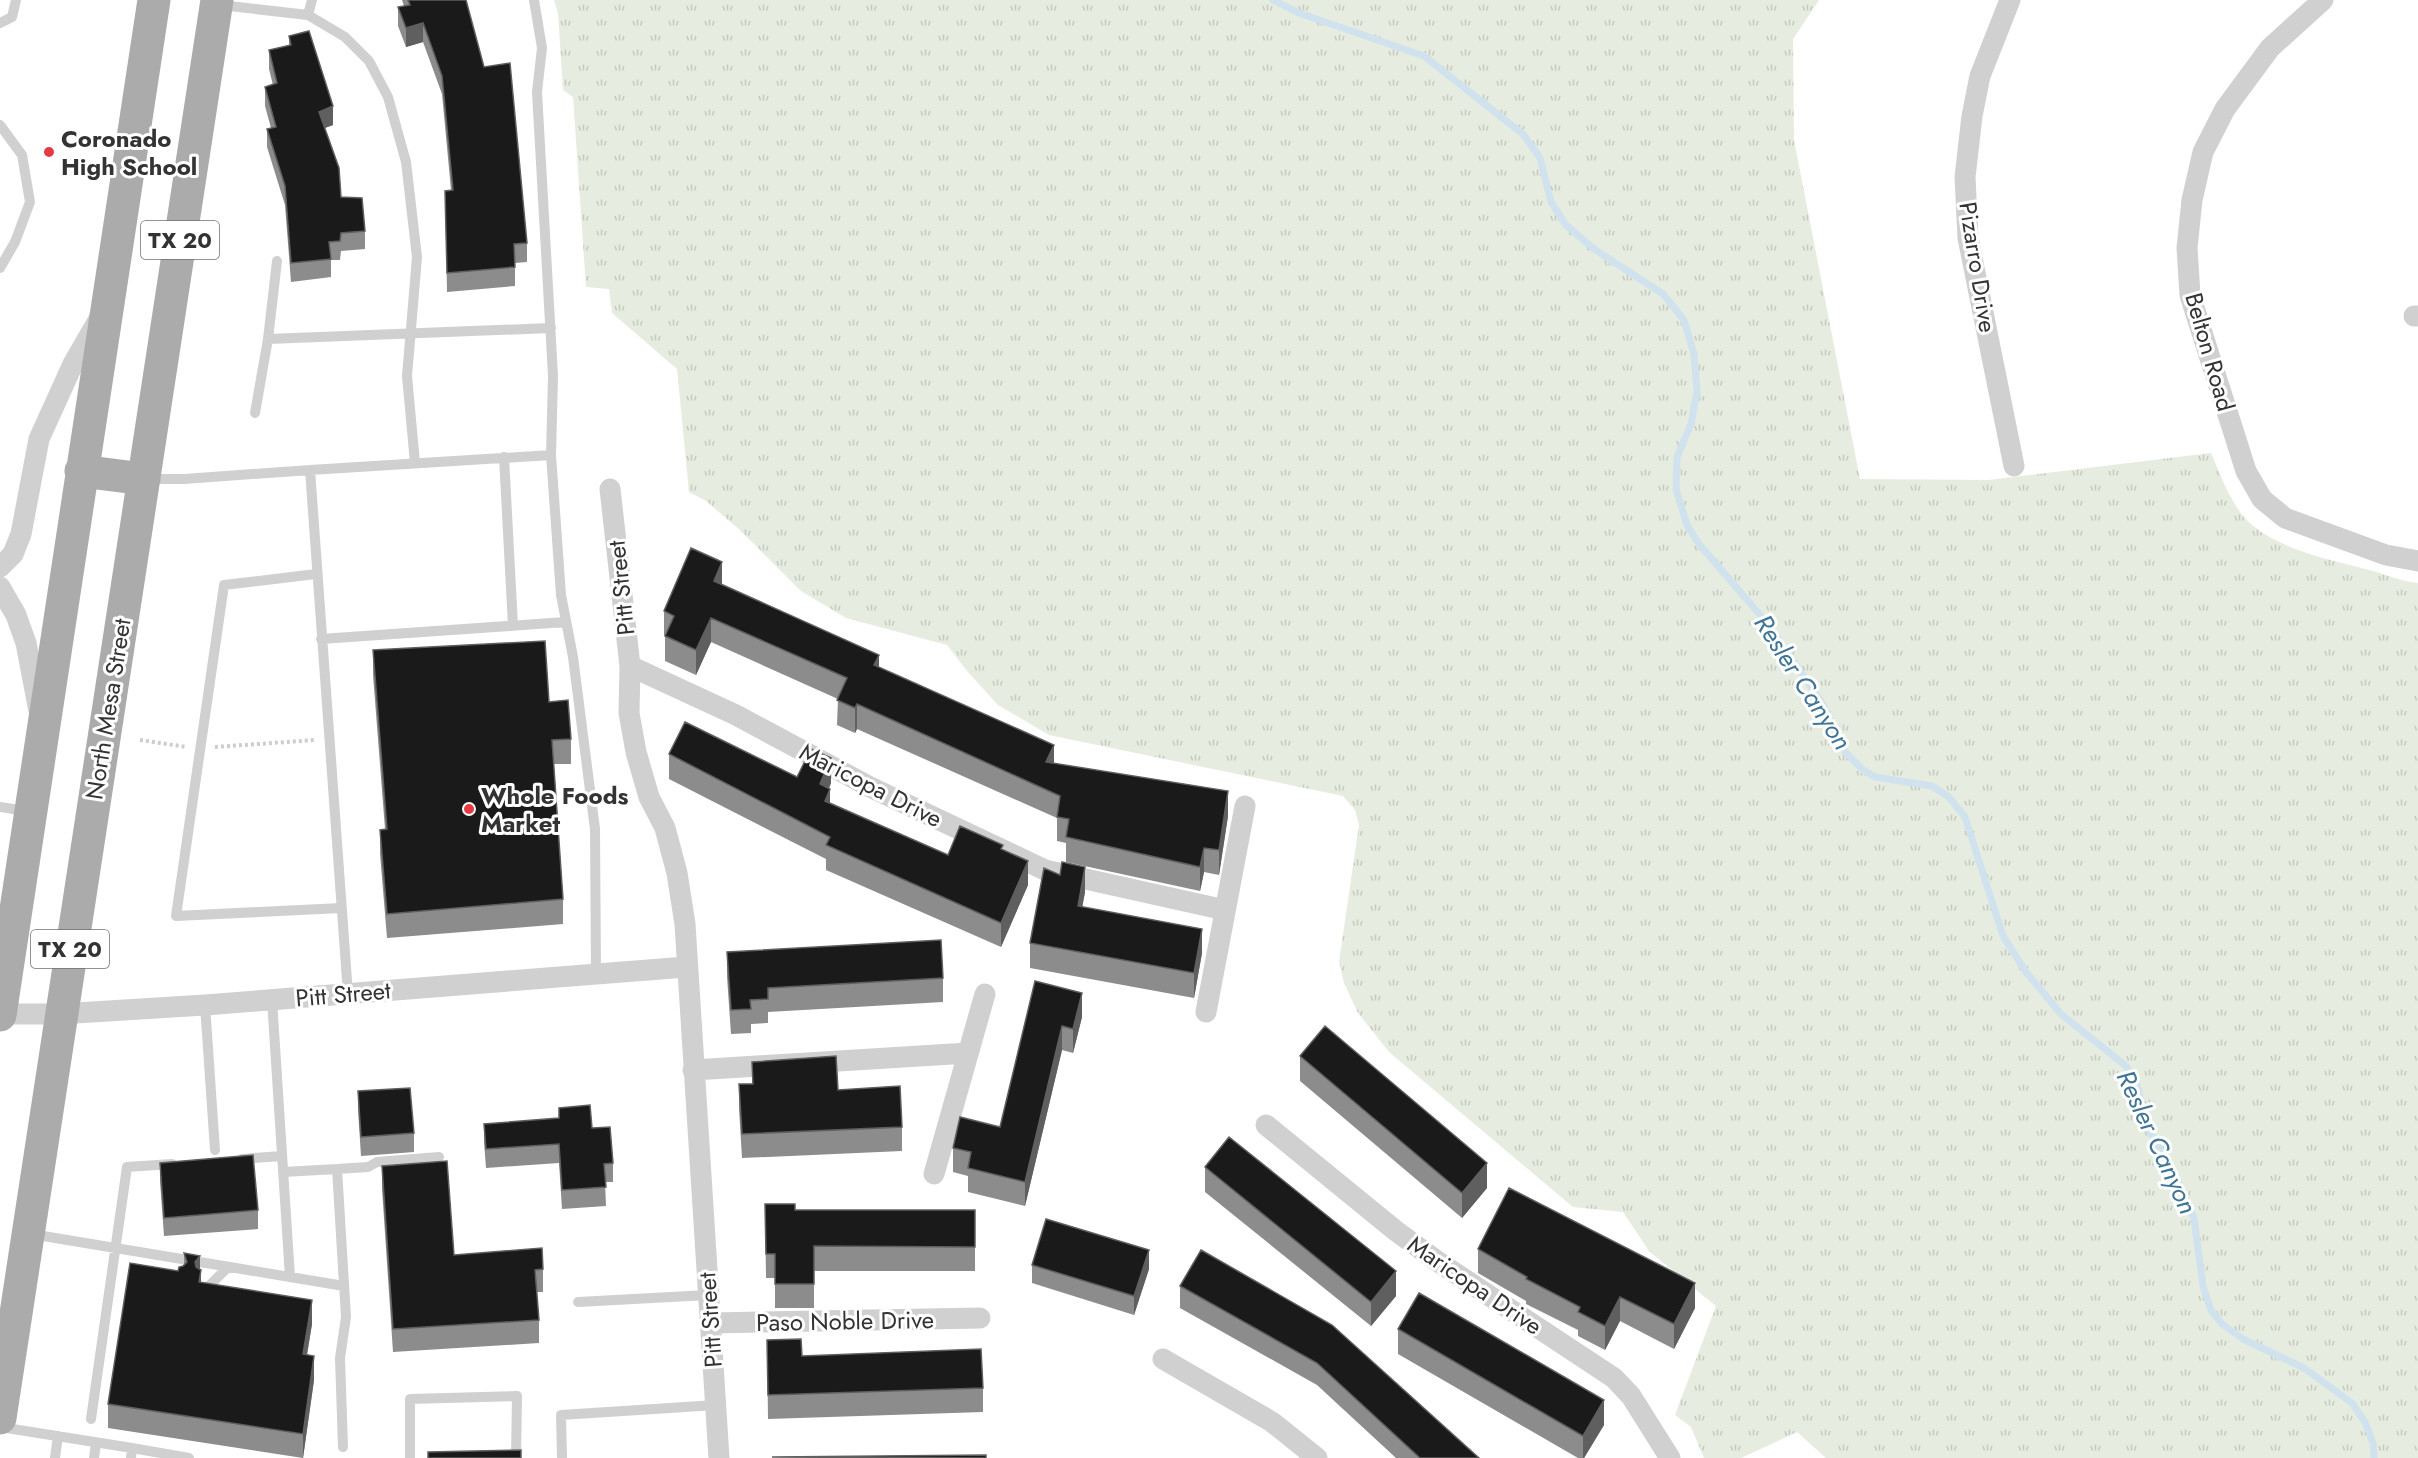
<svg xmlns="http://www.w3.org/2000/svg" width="2418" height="1458" font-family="Jost,sans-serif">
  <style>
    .park { fill: url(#park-tufts) }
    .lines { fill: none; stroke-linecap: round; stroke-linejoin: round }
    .stream { stroke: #cfe2ee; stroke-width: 7 }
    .path { stroke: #cdcdcd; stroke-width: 4; stroke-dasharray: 3 3; stroke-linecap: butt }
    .service { stroke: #d0d0d0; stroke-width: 10 }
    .minor { stroke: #d0d0d0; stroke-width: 21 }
    .primary { stroke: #ababab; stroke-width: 33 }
    .wall { fill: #8c8c8c }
    .shaded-wall { fill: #5f5f5f }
    .building { fill: #1a1a1a; stroke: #5f5f5f; stroke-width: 1.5 }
    .poi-dot { fill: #e63946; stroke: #fff; stroke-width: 2 }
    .labels { text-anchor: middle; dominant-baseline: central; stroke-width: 6; stroke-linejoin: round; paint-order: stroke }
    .shield { fill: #fff; stroke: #707070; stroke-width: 1.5 }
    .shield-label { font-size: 22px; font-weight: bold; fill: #333 }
    .poi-label { font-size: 24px; font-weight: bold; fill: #333; stroke: #fff; text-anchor: start }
    .street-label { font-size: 24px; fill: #333; stroke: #fff }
    .water-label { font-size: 26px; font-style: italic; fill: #3f7597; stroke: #fff }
  </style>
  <defs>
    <pattern id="park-tufts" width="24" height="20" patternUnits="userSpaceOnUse" patternTransform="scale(1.5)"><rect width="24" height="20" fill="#e6ecdf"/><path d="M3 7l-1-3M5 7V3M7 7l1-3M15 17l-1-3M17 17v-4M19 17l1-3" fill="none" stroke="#c6cbc0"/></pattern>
  </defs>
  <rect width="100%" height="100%" fill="#fff"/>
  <!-- park -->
  <path class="park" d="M554 0H1819L1793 39 1794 140 1860 479 1988 480 2211 453C2221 476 2232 508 2252 525 2285 552 2333 560 2373 571 2387 575 2403 582 2418 583V1458H1826L1797 1432 1741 1458H1704L1691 1427 1675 1415 1716 1306 1649 1251 1623 1212 1573 1207 1389 1052 1358 1013 1344 983 1339 962 1359 825 1355 810 1343 796 1049 735 998 705 967 671 947 645 846 618 801 591 740 530 706 501 689 492 677 369 612 313 609 289 586 287 573 97 563 90 558 13Z"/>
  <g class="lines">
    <!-- stream -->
    <path class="stream" d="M1273 0 1299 13 1424 56 1524 135 1540 158 1551 202 1566 225 1594 249 1663 294 1684 320 1694 354 1697 391 1691 424 1677 457 1676 489 1687 525 1699 544 1768 624 1822 703 1846 753 1863 770 1875 777 1932 786 1949 797 1965 817 2003 936 2026 972 2061 1014 2126 1066 2137 1085 2148 1129 2174 1173 2194 1218 2203 1286 2211 1310 2222 1324 2243 1339 2304 1368 2352 1403 2365 1422 2373 1443 2374 1458"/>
    <!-- path -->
    <path class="path" d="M140 740 187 747
      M215 747 315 740"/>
    <!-- service -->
    <path class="service" d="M220 5 308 15 312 0
      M308 15 345 37 369 61 388 97 406 162 417 257 407 376 415 463
      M0 23 12 17 16 0
      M0 125 22 155 30 202 15 242 0 268
      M268 339 277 261
      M255 413 268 339 551 328
      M551 455 561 595 573 657 595 829 596 974
      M504 457 513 626
      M147 479H184L310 470
      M316 574 224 585 176 916 341 908
      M321 639 566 622
      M0 807 26 811
      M348 994 310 470 551 455 553 376 537 92 542 48 534 0
      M205 1005 215 1150
      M242 1159 282 1156
      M337 1169 368 1167 377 1162 439 1157
      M283 1172 337 1169 346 1317 340 1358 343 1447
      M31 1234 290 1277 272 1000
      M290 1277 344 1286
      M202 1287H208L228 1267
      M578 1302 708 1295
      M91 1419 127 1167 172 1164
      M0 1427 132 1448
      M55 1458 58 1436
      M94 1458 96 1443
      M131 1458 132 1448 189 1458
      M410 1458V1399L517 1396 516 1458
      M562 1458 561 1415 716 1405"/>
    <!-- minor -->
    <path class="minor" d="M2010 0 1980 76 1972 116 1965 177 1968 238 2014 466
      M2323 0 2270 48 2225 109 2203 152 2192 200 2187 248 2190 295 2246 471 2262 499 2285 518 2386 555 2418 561
      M2414 316H2418
      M610 489 630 666 629 713 636 752 649 797 665 828 677 873 685 924 719 1458
      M0 567 13 554 21 534 39 439 73 364 99 319
      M0 587 16 615 26 643 39 711
      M630 666 736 715 870 787 1045 870 1225 910
      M1206 1012 1245 806
      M0 1014H60L205 1005 686 967
      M693 1070 968 1053
      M1266 1125 1396 1231 1437 1261 1614 1378 1631 1396 1670 1458
      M934 1174 985 994
      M710 1323 980 1318
      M1163 1359 1272 1422 1317 1458"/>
    <!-- primary -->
    <path class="primary" d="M81 471 144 479
      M0 1015 154 0
      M0 1418 217 0"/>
  </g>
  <!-- wall -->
  <path class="wall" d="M402 0H466L527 243V262L515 263V286L447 292 445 191 451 190 442 94 423 42 406 47 398 26V7L404 6Z
    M289 36 333 125 325 128 341 197 365 231V249L341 251 340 260H331V277L291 282 285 205 267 147V129L271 128 265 106V87L273 85 269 69V50L289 45Z
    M722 585 879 667 1054 763 1228 816 1219 875 1204 872 1200 891 1066 862V843L1057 841V818L857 729 855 733 837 725 838 699 711 642 696 675 665 661V636L664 635V611Z
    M373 650 549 702 571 739V764H554L563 899V924L387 938 380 854V830L385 829 373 675Z
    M669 754 831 783 829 789 830 804 948 855 1003 849 1028 885 1001 947 826 870V859L669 779Z
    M1085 892 1082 907 1202 953 1194 998 1030 968V943Z
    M727 952 943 978V1002L768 1012V1023L751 1024V1033L731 1034 727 977Z
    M1035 981 1082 1017 1073 1053 1062 1050 1025 1206 968 1192V1176L953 1172V1148L1000 1127Z
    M1300 1056 1487 1188 1462 1218 1300 1081Z
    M752 1062 838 1090 902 1127V1151L742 1158 739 1109V1084H752Z
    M358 1091 414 1133V1152L361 1156 358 1110Z
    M559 1108 592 1128 613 1163V1182H605L606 1206 562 1209 559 1163 486 1168 484 1142V1124L559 1118Z
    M160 1163 258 1210V1229L164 1236 160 1181Z
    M382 1166 454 1255 543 1269V1292H537L539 1320V1343L393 1352 382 1189Z
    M1205 1167 1396 1296 1371 1326 1205 1192Z
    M765 1204 795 1210H975V1271H814V1308H775V1278H766Z
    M1478 1249 1695 1308 1674 1349 1620 1321 1605 1350 1578 1336V1330L1526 1304V1301L1478 1273Z
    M1201 1250 1479 1458H1396L1317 1385 1180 1308V1286Z
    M184 1253 200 1269 201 1283 312 1324 307 1355 314 1380 303 1458 108 1428V1404L178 1271 184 1266Z
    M1032 1265 1149 1269 1134 1315 1032 1283Z
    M1398 1329 1604 1425 1584 1458H1578L1398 1354Z
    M767 1340 802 1356 983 1388V1412L768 1419Z"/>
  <!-- shaded-wall -->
  <path class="shaded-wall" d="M423 23V42L406 47V28Z
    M333 106V125L319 130V112Z
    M722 562V587L714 581Z
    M711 618V642L696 675V650Z
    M879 655V679L874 665Z
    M857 704V729L855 733V708Z
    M1054 745V770L1046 762Z
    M831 758V783L820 809V784Z
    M830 789V814L825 801Z
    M1228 791V816L1219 875V850Z
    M1204 848V872L1200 891V867Z
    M1028 861V885L1001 947V923Z
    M1085 867V892L1078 931V906Z
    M1202 929V953L1194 998V973Z
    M1082 993V1017L1073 1053V1029Z
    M1062 1026V1050L1025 1206V1182Z
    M1487 1163V1188L1462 1218V1193Z
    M1149 1250V1269L1134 1315V1296Z
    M200 1256V1277L201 1270V1294L195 1262Z
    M1396 1271V1296L1371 1326V1302Z
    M1695 1283V1308L1674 1349V1324Z
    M1620 1297V1321L1605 1350V1326Z
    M312 1300V1324L303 1378V1354Z
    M314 1356V1380L303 1458V1434Z
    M1604 1400V1425L1584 1458H1583V1436Z"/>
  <!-- building -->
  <path class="building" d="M408 0H466L484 67 510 63 527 243 514 244 515 267 447 273 445 191 453 190 442 76 423 23 406 28 398 7 410 5Z
    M309 31 333 106 319 112 339 168 341 197 362 198 365 231 341 233 340 241 329 242 331 259 291 263 285 186 267 129 276 127 265 87 277 83 269 50 291 45 289 36Z
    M691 548 722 562 714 581 879 655 874 665 1054 745 1046 762 1228 791 1219 850 1204 848 1200 867 1066 837 1069 819 1057 817 1060 796 857 704 855 708 837 700 847 678 711 618 696 650 665 636 674 616 664 611Z
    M545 641 549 702 568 700 571 739 552 740 563 899 387 914 380 830 387 829 373 650Z
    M685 722 797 777 811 749 831 758 820 784 830 789 825 801 948 855 960 826 1003 845 1001 849 1028 861 1001 923 826 845 830 837 669 754Z
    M1062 862 1085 867 1078 906 1202 929 1194 973 1030 943 1044 868 1060 875Z
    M941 940 943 978 768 988V999L750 1000 751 1009 731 1010 727 952Z
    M1035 981 1082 993 1073 1029 1062 1026 1025 1182 968 1168 971 1152 953 1148 960 1117 1000 1127Z
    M1325 1026 1487 1163 1462 1193 1300 1056Z
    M836 1056 838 1090 900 1086 902 1127 742 1134 739 1084H753L752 1062Z
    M410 1088 414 1133 361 1137 358 1091Z
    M590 1105 592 1128 610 1127 613 1163 604 1164 606 1187 562 1190 559 1144 486 1149 484 1124 559 1118V1108Z
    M1229 1137 1396 1271 1371 1302 1205 1167Z
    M253 1155 258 1210 164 1218 160 1163Z
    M447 1161 454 1255 542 1248 543 1269 535 1270 539 1320 393 1329 382 1166Z
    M1509 1188 1695 1283 1674 1324 1620 1297 1605 1326 1578 1312 1580 1307 1526 1279 1527 1277 1478 1249Z
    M765 1204H795V1210H975V1247L814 1246V1284H775V1254H766Z
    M1046 1219 1149 1250 1134 1296 1032 1265Z
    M1201 1250 1332 1325 1479 1458H1420L1317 1363 1180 1286Z
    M184 1253 200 1256 195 1262 196 1267 201 1270 199 1282 312 1300 303 1354 314 1356 303 1434 108 1404 130 1263 178 1271 179 1267 183 1266 187 1262Z
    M1419 1293 1604 1400 1583 1436 1398 1329Z
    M801 1339 802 1356 981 1349 983 1388 768 1395 767 1340Z
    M521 1450V1458H428V1452Z
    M986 1455V1458L772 1457Z"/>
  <!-- markers -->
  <g class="poi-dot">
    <circle cx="49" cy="152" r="6"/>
    <circle cx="469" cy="809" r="6"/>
  </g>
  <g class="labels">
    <!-- shield labels -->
    <g class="shield">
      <rect x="141" y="221" width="78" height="38" rx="4.5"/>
      <rect x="31" y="930" width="78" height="38" rx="4.5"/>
    </g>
    <g class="shield-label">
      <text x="180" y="240">TX 20</text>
      <text x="70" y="949">TX 20</text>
    </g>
    <!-- poi labels -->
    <g class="poi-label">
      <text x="61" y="138">Coronado<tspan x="61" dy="28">High School</tspan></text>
      <text x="481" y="795">Whole Foods<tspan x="481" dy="28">Market</tspan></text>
    </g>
    <!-- street labels -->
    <g class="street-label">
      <text transform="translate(1978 267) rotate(81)">Pizarro Drive</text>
      <text transform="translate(2210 352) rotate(74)">Belton Road</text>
      <text transform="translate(621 588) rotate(-96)">Pitt Street</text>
      <text transform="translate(108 709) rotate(-81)">North Mesa Street</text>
      <text transform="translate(871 785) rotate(27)">Maricopa Drive</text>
      <text transform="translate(343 994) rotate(-5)">Pitt Street</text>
      <text transform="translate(1475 1285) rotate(34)">Maricopa Drive</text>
      <text transform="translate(710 1320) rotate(-94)">Pitt Street</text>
      <text transform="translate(845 1321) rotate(-1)">Paso Noble Drive</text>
    </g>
    <!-- water labels -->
    <g class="water-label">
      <text transform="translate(1803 682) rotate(57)">Resler Canyon</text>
      <text transform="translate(2157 1142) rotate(65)">Resler Canyon</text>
    </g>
  </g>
</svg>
